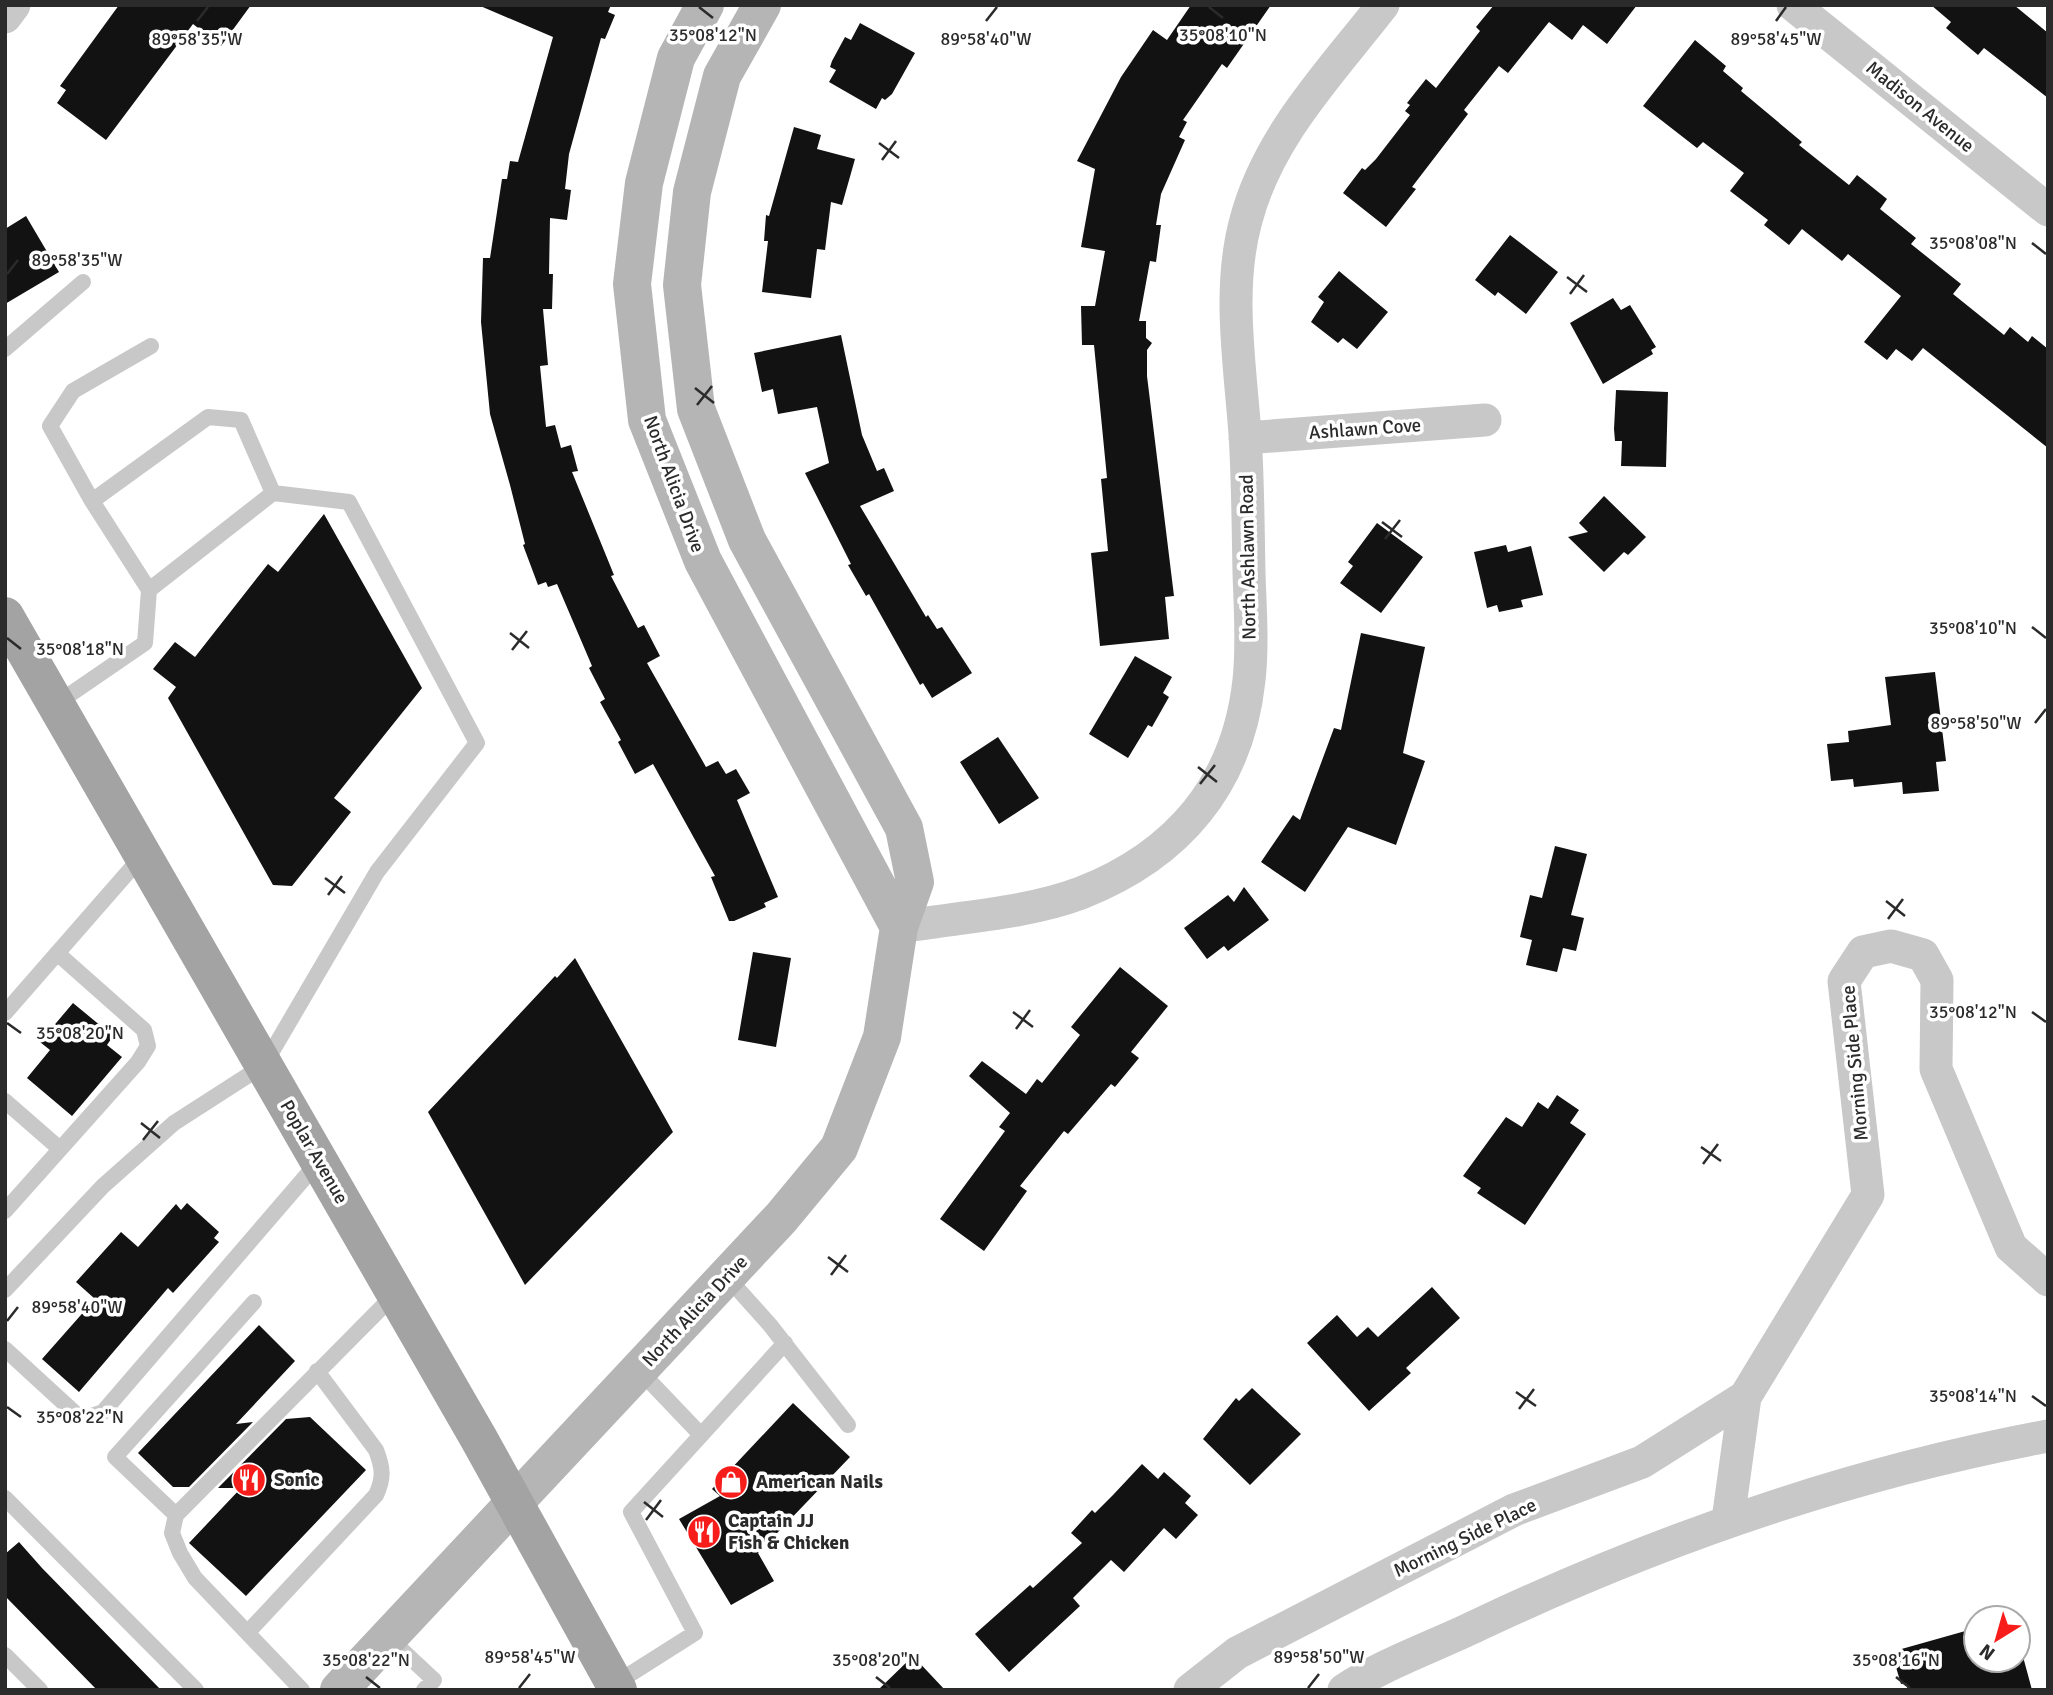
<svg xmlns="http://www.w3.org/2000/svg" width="2053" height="1695" font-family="Signika,sans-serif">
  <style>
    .building { fill: #121212 }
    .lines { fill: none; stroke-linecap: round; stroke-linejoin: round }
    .service { stroke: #c8c8c8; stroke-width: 16 }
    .minor { stroke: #c8c8c8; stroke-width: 33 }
    .secondary { stroke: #b5b5b5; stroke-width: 38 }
    .primary { stroke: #a3a3a3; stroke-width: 38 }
    .ticks { fill: none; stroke: #2b2b2b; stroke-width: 2.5 }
    .labels { text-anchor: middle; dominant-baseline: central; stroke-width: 7; stroke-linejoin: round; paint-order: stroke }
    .street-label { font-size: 19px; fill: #2b2b2b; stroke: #fff }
    .poi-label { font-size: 19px; font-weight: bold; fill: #2b2b2b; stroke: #fff; text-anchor: start }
    .ticks-label { font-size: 18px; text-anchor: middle; fill: #2b2b2b; stroke: #fff; stroke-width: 7; stroke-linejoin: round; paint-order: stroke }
  </style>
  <rect width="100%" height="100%" fill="#fff"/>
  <!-- building -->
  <path class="building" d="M119 5H251L221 46 193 24 106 140 57 103 66 90 60 86Z
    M611 5 608 12 615 15 605 39 601 38 569 154 565 189 571 190 567 220 550 218 549 274H553L552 309H543L548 365 540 366 546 427 555 425 561 448 571 445 578 471 572 472 614 575 611 576 638 628 644 625 660 656 647 663 706 767 718 761 726 774 736 769 750 793 737 800 778 897 764 903 766 907 734 921H729L711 877 715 876 653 764 635 774 618 742 621 740 600 702 605 699 589 668 592 666 557 584 548 587 546 582 538 585 523 545 525 544 510 485 490 414 481 322 483 258H490L502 179H507L510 161 518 162 553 37 478 5Z
    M1191 5H1271L1227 68 1222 64 1183 120 1187 122 1179 137 1185 140 1161 194 1156 225H1161L1156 262 1150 261 1139 321H1146V338L1152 343 1147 350V376L1174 596 1165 597 1169 639 1100 646 1091 553 1108 551 1101 479 1107 478 1094 345H1082L1081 306H1095L1105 251 1081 247 1095 169 1077 161 1121 77 1153 30 1167 40Z
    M1494 5H1637L1607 44 1583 25 1572 40 1549 22 1508 73 1499 66 1464 110 1468 114 1412 187 1416 189 1386 227 1343 193 1362 168 1365 170 1376 159 1410 115 1405 111 1410 105 1407 103 1426 79 1436 88 1480 31 1476 27Z
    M1931 5H2014L2048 33V98L1984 48 1978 55 1946 28 1951 22Z
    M860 23 915 53 892 94 885 100 882 98 876 109 829 82 836 70 830 67 832 61 845 37 851 40Z
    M1695 40 1726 66 1723 71 1743 88 1741 91 1802 142 1799 145 1849 185 1857 175 1887 199 1880 209 1916 238 1911 244 1961 284 1953 294 2004 335 2010 327 2028 342 2032 336 2048 349V448L1923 348 1912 361 1896 349 1887 360 1864 342 1901 296 1848 254 1842 261 1802 229 1789 245 1764 225 1768 220 1730 191 1744 173 1703 142 1697 148 1643 106Z
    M794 127 821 135 817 149 855 159 842 205 831 202 825 250 817 249 811 298 762 292 768 241H764L766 215 769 216Z
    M26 216 59 272 5 304V229Z
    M1510 235 1558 272 1526 314 1498 292 1495 296 1475 280Z
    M1339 271 1388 312 1357 349 1343 338 1338 343 1311 322 1324 302 1318 297Z
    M1613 298 1621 310 1630 305 1656 347 1651 350 1653 354 1603 384 1570 323Z
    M841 335 862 435 877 471 884 468 894 491 860 506 926 617 928 615 937 629 942 627 972 673 932 698 923 683 920 685 869 594 866 596 848 565 851 564 805 473 829 463 817 407 778 414 773 389 762 392 754 353Z
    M1616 390 1668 392 1666 467 1621 466 1622 441H1615L1614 429Z
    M1604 496 1646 537 1628 555 1624 552 1604 572 1568 537 1588 532 1579 523Z
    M324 514 422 688 334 798 351 812 292 886 273 885 168 698 176 687 153 669 175 642 195 657 268 564 278 572Z
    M1377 523 1423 557 1381 613 1340 583 1353 566 1348 562Z
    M1506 545 1508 552 1531 546 1543 595 1521 600 1523 607 1499 612 1497 605 1487 608 1474 552Z
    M1361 633 1425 647 1403 753 1425 761 1396 845 1348 827 1305 892 1261 862 1293 815 1300 820 1334 728 1341 730Z
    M1135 656 1172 677 1163 693 1169 697 1152 727 1148 725 1128 758 1089 734Z
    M1935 672 1946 761 1936 762 1939 791 1903 794 1902 782 1854 787 1853 779 1831 781 1827 744 1849 742 1848 731 1891 725 1885 677Z
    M998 737 1039 798 999 824 960 762Z
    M1555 846 1587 854 1571 915 1584 918 1576 951 1563 948 1557 972 1526 965 1532 940 1520 937 1530 895 1542 898Z
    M1244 887 1269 920 1228 951 1224 946 1207 959 1184 928 1228 895 1234 902Z
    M753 952 791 958 776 1047 738 1040Z
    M575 958 673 1132 525 1285 428 1112 555 976 557 978Z
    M1120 967 1168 1006 1131 1052 1139 1058 1115 1087 1111 1084 1068 1134 1064 1131 1020 1186 1027 1191 984 1251 940 1219 1005 1131 999 1127 1010 1113 969 1076 982 1061 1026 1094 1037 1079 1042 1083 1080 1035 1071 1027Z
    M73 1003 113 1036 107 1045 122 1057 72 1116 27 1078 50 1050 40 1042Z
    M1557 1095 1579 1110 1570 1123 1586 1134 1525 1225 1477 1193 1481 1188 1463 1176 1506 1117 1522 1127 1538 1102 1548 1109Z
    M187 1203 219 1232 214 1238 219 1242 173 1293 168 1288 79 1392 42 1359 95 1299 76 1282 121 1232 138 1247 176 1204 181 1210Z
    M1432 1287 1460 1318 1406 1368 1411 1373 1369 1411 1307 1343 1337 1315 1357 1337 1368 1327 1378 1337Z
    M259 1325 295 1361 236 1424 253 1422 189 1487H173L138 1453Z
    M1252 1388 1301 1434 1250 1485 1203 1439 1236 1398 1239 1401Z
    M793 1403 850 1457 758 1553 774 1581 731 1605 679 1519 720 1496 712 1489Z
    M310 1417 366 1470 246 1596 189 1543 241 1488H218L286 1419Z
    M1142 1464 1158 1479 1164 1472 1191 1496 1185 1503 1198 1515 1176 1539 1164 1528 1124 1572 1111 1560 1073 1598 1080 1606 1009 1672 975 1634 1030 1585 1033 1588 1082 1543 1071 1533 1092 1510 1095 1513 1113 1495Z
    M19 1542 42 1568 161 1690H97L5 1596V1554Z
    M1976 1628V1660H2018V1638L2032 1690H1908L1906 1683 1901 1684 1893 1657 1899 1655 1898 1650Z
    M913 1656 945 1690H878Z"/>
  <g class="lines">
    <!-- service -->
    <path class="service" d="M5 349 83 282
      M92 501 50 426 73 391 151 346
      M56 704 145 643 149 590 273 493 241 420 208 417 92 501 149 590
      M5 1013 143 855
      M5 1101 60 1149
      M5 1211 138 1062 148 1046 144 1030 57 953
      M727 1277 770 1325 848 1425
      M5 1290 103 1186 174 1123 264 1065 377 872 477 743 349 502 273 493
      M5 1349 77 1415 88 1417 103 1412 319 1161
      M639 1370 701 1435
      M5 1498 196 1690
      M176 1515 115 1457 254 1302
      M249 1631 376 1495C384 1478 383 1468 376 1450L317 1371
      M389 1638 434 1680 424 1690
      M5 1655 40 1690
      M613 1685 695 1633 631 1512 785 1343
      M302 1690 195 1578 180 1553 172 1533 176 1515 395 1294"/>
    <!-- minor -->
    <path class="minor" d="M1793 5 2048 210
      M5 17 14 5
      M1245 438 1485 420
      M899 927C959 917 1025 914 1081 893 1178 855 1238 784 1249 680 1253 644 1250 608 1249 572 1248 526 1248 480 1245 434 1240 364 1227 289 1246 220 1268 136 1331 72 1383 5
      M1728 1520 1745 1397 1868 1195 1844 981 1863 952 1891 946 1923 955 1937 980 1936 1069 2011 1247 2048 1280
      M1190 1690 1237 1653 1514 1510 1642 1462 1745 1397
      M1344 1690C1385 1663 1435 1646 1478 1625 1660 1539 1850 1473 2048 1436"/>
    <!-- secondary -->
    <path class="secondary" d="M705 5 676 58 644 183 632 284 647 420 703 561 899 927
      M339 1690 781 1218 839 1148 882 1037 899 927 915 882 904 828 747 540 696 409 682 285 692 192 722 76 762 5"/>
    <!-- primary -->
    <path class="primary" d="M5 616 479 1439 618 1690"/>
  </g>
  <!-- ticks -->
  <path class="ticks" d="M699 7 713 18M1209 7 1223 18M197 21 208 7M986 21 997 7M1776 21 1786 7M879 143 899 158M882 160 896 141M2032 243 2046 254M7 274 18 260M1567 277 1587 292M1570 294 1584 275M695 388 714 403M697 405 712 386M1382 522 1402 537M1385 539 1400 520M2032 627 2046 638M510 633 529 648M7 638 21 649M512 650 527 631M2035 723 2046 709M1198 767 1217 782M1200 784 1215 765M325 878 345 893M328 895 342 876M1886 901 1905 916M1888 919 1903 899M1013 1012 1033 1027M2032 1012 2046 1022M7 1023 21 1033M1016 1029 1030 1010M141 1123 160 1138M143 1140 158 1121M1701 1147 1721 1161M1703 1164 1718 1144M828 1257 848 1272M831 1275 846 1255M7 1321 18 1307M1516 1392 1536 1406M2032 1396 2046 1406M7 1407 21 1417M1519 1409 1534 1389M644 1502 663 1517M646 1520 661 1500M366 1677 380 1688M876 1677 890 1688M1896 1677 1910 1688M519 1688 530 1674M1308 1688 1319 1674"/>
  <!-- icons -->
  <defs>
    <g id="restaurant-disc" transform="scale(1.75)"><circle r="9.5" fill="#f61d1a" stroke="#fff"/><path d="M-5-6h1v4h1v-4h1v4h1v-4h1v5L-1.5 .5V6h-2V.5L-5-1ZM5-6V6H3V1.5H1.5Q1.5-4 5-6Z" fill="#fff"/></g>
    <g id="shop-disc" transform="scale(1.75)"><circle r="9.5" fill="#f61d1a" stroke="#fff"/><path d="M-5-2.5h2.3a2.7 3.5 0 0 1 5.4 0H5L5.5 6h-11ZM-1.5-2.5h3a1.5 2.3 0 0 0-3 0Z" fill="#fff"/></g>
  </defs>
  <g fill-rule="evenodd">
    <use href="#restaurant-disc" x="249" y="1480"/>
    <use href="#shop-disc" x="731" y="1482"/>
    <use href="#restaurant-disc" x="704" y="1532"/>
  </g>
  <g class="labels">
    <!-- street labels -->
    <g class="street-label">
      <text transform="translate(1920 107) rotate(39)">Madison Avenue</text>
      <text transform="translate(1365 429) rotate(-4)">Ashlawn Cove</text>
      <text transform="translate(674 484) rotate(70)">North Alicia Drive</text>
      <text transform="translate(1248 557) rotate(-91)">North Ashlawn Road</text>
      <text transform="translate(1855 1063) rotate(-95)">Morning Side Place</text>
      <text transform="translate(314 1152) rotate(60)">Poplar Avenue</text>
      <text transform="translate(695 1311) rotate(-47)">North Alicia Drive</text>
      <text transform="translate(1465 1538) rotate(-26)">Morning Side Place</text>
    </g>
    <!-- poi labels -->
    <g class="poi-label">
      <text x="274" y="1480">Sonic</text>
      <text x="756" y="1482">American Nails</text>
      <text x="728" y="1521">Captain JJ<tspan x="728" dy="22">Fish &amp; Chicken</tspan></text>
    </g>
  </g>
  <g class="ticks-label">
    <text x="713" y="41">35°08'12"N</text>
    <text x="1223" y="41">35°08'10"N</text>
    <text x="197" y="45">89°58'35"W</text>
    <text x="986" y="45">89°58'40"W</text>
    <text x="1776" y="45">89°58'45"W</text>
    <text x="1973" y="249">35°08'08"N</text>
    <text x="77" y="266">89°58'35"W</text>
    <text x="1973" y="634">35°08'10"N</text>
    <text x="80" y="655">35°08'18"N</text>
    <text x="1976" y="729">89°58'50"W</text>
    <text x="1973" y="1018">35°08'12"N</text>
    <text x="80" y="1039">35°08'20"N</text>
    <text x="77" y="1313">89°58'40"W</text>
    <text x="1973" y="1402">35°08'14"N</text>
    <text x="80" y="1423">35°08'22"N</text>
    <text x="530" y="1663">89°58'45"W</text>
    <text x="1319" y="1663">89°58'50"W</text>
    <text x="366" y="1666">35°08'22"N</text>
    <text x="876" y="1666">35°08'20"N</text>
    <text x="1896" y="1666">35°08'16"N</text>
  </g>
  <!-- border -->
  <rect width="2053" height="1695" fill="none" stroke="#2b2b2b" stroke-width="14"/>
  <!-- north arrow -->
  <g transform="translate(1997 1639) rotate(217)"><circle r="33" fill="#ffffff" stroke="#aaaaaa" stroke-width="2"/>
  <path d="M0-5L12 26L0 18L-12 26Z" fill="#f61d1a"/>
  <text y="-10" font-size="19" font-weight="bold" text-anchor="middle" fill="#2b2b2b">N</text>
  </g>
</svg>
